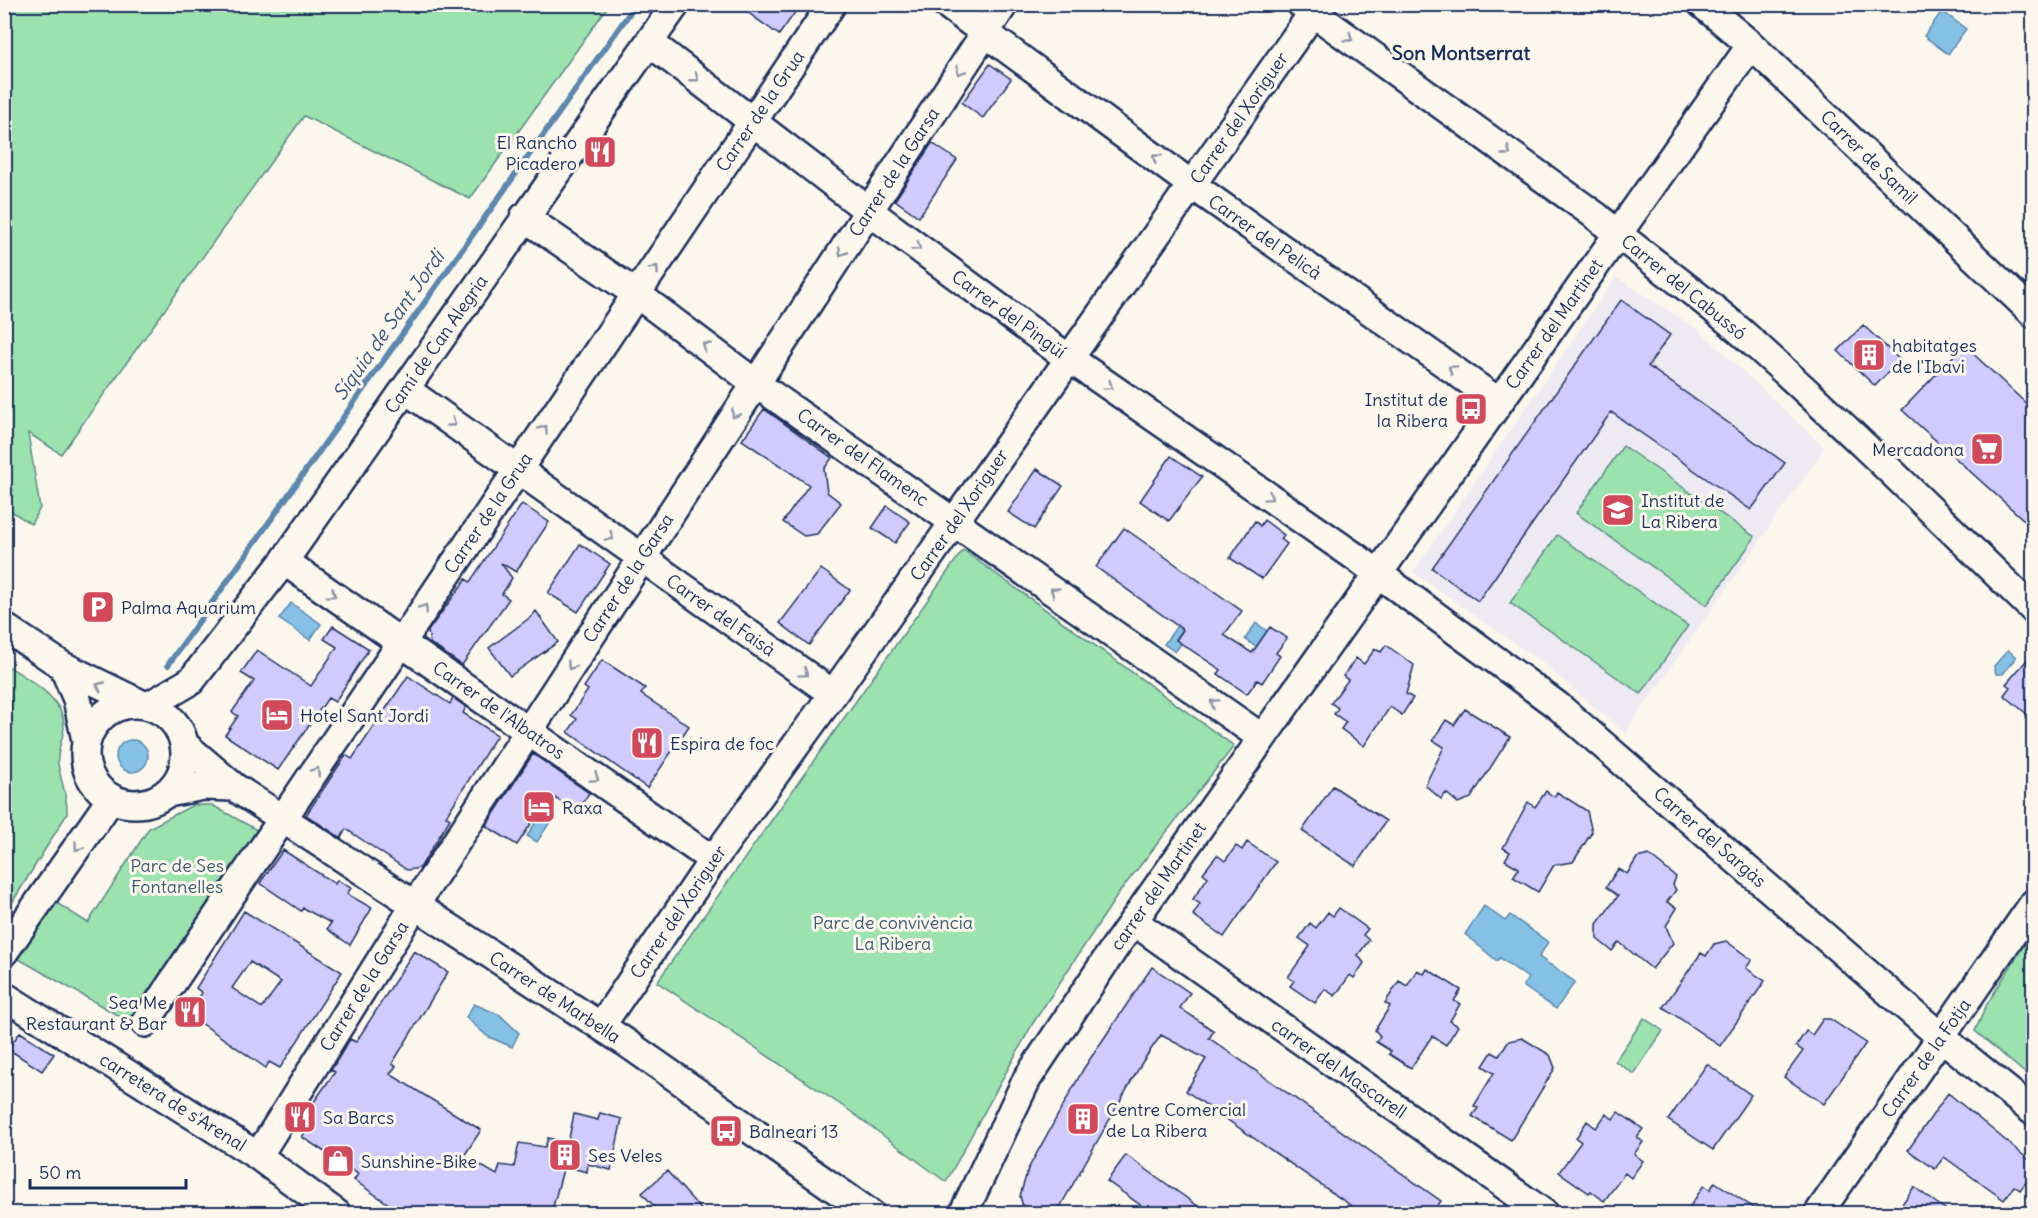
<svg xmlns="http://www.w3.org/2000/svg" width="2038" height="1218" font-family="Delius,sans-serif">
  <style>
    .built { fill: #eeeaf1 }
    .green { fill: #9be2af; stroke: #5b8886; stroke-width: 1.5 }
    .water { fill: #85c1e4; stroke: #5b87ae; stroke-width: 1.5 }
    .lines { fill: none; stroke-linecap: round; stroke-linejoin: round }
    .stream { stroke: #5b87ae; stroke-width: 6 }
    .building { fill: #d0cafd; stroke: #1b2f5e; stroke-width: 1.5; fill-rule: evenodd }
    .minor-casing { stroke: #1b2f5e; stroke-width: 32 }
    .minor { stroke: #fbf7ec; stroke-width: 27 }
    .oneway { stroke: #8b93a5 }
    .labels { text-anchor: middle; dominant-baseline: central; stroke-width: 6; stroke-linejoin: round; paint-order: stroke }
    .street-label { font-size: 18px; fill: #1b2f5e; stroke: #fbf7ec }
    .poi-label { font-size: 18px; fill: #1b2f5e; stroke: #fbf7ec; text-anchor: start }
    .park-label { font-size: 18px; fill: #3b5c72; stroke: #fbf7ec }
    .neighbourhood-label { font-size: 20px; font-weight: bold; fill: #1b2f5e; stroke: #fbf7ec }
    .water-label { font-size: 20px; font-style: italic; fill: #365480; stroke: #fbf7ec }
  </style>
  <rect width="100%" height="100%" fill="#fbf7ec"/>
  <filter id="ink" filterUnits="userSpaceOnUse"><feTurbulence type="fractalNoise" baseFrequency=".0167" numOctaves="2"/><feDisplacementMap in="SourceGraphic" scale="12" xChannelSelector="R" yChannelSelector="G"/><feConvolveMatrix kernelMatrix="1 2 1 2 8 2 1 2 1" color-interpolation-filters="sRGB"/></filter>
  <g filter="url(#ink)">
    <!-- built -->
    <path class="built" d="M1616 277 1700 331 1825 448 1625 733 1540 661 1413 572Z"/>
    <!-- green -->
    <path class="green" d="M5 4H609V5L470 199 304 116 61 454 28 433 40 508 31 524 5 507Z
      M1623 446 1755 537 1707 605 1576 513Z
      M1557 535 1688 626 1641 694 1510 603Z
      M963 550 1234 746 1121 890 1033 1023 946 1182 850 1111 657 982Z
      M5 664C26 678 64 697 64 726 64 738 56 752 58 763 60 781 68 795 67 814L5 914Z
      M193 805H212L264 834 133 1024 10 954 49 898 88 923 149 828Z
      M2033 931V1080L1975 1031 1987 1004Z
      M1644 1018 1663 1031 1634 1074 1615 1061Z"/>
    <!-- water -->
    <path class="water" d="M1942 11 1966 29 1948 54 1924 36Z
      M291 603 321 624 310 640 279 619Z
      M1256 623 1267 631 1256 647 1245 639Z
      M1177 626 1183 629 1176 639 1181 644 1175 652 1164 644Z
      M2008 650 2016 657 2003 674H1996L1994 666Z
      M116 756a16 16 0 1 1 32 0a16 16 0 1 1-32 0Z
      M540 816 550 822 537 842 527 836Z
      M1484 906 1505 921 1510 915 1548 942 1539 957 1575 982 1556 1009 1523 986 1528 978 1500 958 1497 961 1465 934Z
      M474 1004 500 1015 519 1033 512 1047 487 1036 466 1017Z"/>
    <g class="lines">
      <!-- stream -->
      <path class="stream" d="M168 665 636 4"/>
    </g>
    <!-- building -->
    <path class="building" d="M736 4H801L779 35Z
      M990 64 1011 79 983 118 962 103Z
      M932 143 957 160 919 217 895 200Z
      M1621 300 1670 335 1648 366 1785 463 1751 510 1611 412 1478 601 1432 568Z
      M1863 325 1900 360 1875 386 1838 351Z
      M1964 345 2034 411V529L1902 410Z
      M764 409 832 458 824 469 827 492 841 503 817 534 804 536 783 522 809 485 742 440Z
      M1171 456 1202 477 1169 521 1140 501Z
      M1037 469 1063 486 1034 529 1008 512Z
      M522 504 549 522 516 572 501 563 512 578 502 594 509 599 462 665 430 643 428 631 466 579 470 582Z
      M887 506 910 522 895 543 872 528Z
      M1264 520 1284 535 1281 539 1287 544 1262 579 1230 558 1255 521 1260 526Z
      M1124 528 1242 611 1224 635 1252 653 1270 627 1287 638 1276 653 1280 656 1262 683 1257 680 1247 694 1218 674 1221 670 1176 640 1183 630 1096 567Z
      M580 544 610 564 578 612 548 593Z
      M821 569 850 590 809 645 780 623Z
      M536 611 558 642 510 676 489 648 532 616Z
      M333 626 369 649 335 702 328 698 278 770 225 735 238 716 232 712 254 681 241 673 257 650 311 686 337 647 324 639Z
      M1386 645 1414 665 1406 694 1413 698 1402 715 1390 707 1364 746 1341 729 1346 722 1334 714 1338 708 1331 703 1348 680 1343 676 1356 658 1364 664 1375 649 1381 652Z
      M2034 652V720L2004 695 2010 687 2006 684Z
      M602 660 645 688 641 694 689 726 647 788 568 732 577 719 571 715 588 690 584 687Z
      M408 676 450 704 453 698 466 707 463 713 497 735 446 816 450 819 420 868 407 870 346 829 341 838 306 815 346 755 352 759Z
      M1465 709 1510 737 1471 798 1458 803 1446 793 1441 799 1425 785 1444 747 1433 740 1446 720 1454 725Z
      M533 754 589 793 577 812 550 795 517 845 486 826Z
      M1333 786 1386 821 1355 866 1302 831Z
      M1546 791 1554 797 1557 792 1587 811 1592 832 1573 862 1554 865 1538 892 1513 877 1519 868 1505 860 1510 852 1503 848 1528 802 1535 807Z
      M1247 842 1276 862 1224 937 1193 915 1200 904 1193 899 1208 877 1203 873 1217 855 1225 861 1236 846 1242 850Z
      M283 850 335 884 337 880 351 888 347 894 372 908 350 945 327 929 331 923 303 908 301 911 260 883Z
      M1649 855 1676 877 1673 885 1676 890 1667 902 1677 908 1666 926 1673 943 1652 969 1619 942 1612 951 1597 939V924L1618 896 1606 887 1618 869 1627 874 1637 858Z
      M1339 908 1368 929 1363 935 1369 940 1358 955 1364 963 1354 978 1350 975 1335 996 1325 989 1315 1003 1290 986 1294 981 1288 977 1310 946 1299 938 1310 923 1316 928 1328 912 1333 916Z
      M244 911 342 972 280 1068 269 1062 266 1068 188 1014 202 993 196 988ZM250 962 281 982 262 1008 232 988Z
      M1726 941 1752 960 1746 968 1765 981 1720 1046 1663 1007 1701 953 1706 956 1714 944Z
      M414 951 448 972 392 1064 396 1066 390 1074 481 1130 464 1156 497 1175 500 1165 514 1167 519 1143 545 1147 548 1138 568 1143 574 1114 598 1120 600 1113 622 1119 611 1170 588 1164 587 1172 564 1166 551 1214H403L354 1180 358 1174 302 1137 310 1126 301 1120 335 1072 331 1070 350 1039 356 1042Z
      M1152 967 1190 993 1180 1008 1214 1031 1209 1038 1441 1201 1432 1214H1363L1186 1091 1206 1059 1161 1035 1143 1061 1056 1214H1025L1020 1196 1028 1169 1084 1068Z
      M1427 969 1461 990 1454 1001 1460 1004 1450 1021 1458 1026 1446 1045 1432 1036 1411 1068 1389 1054 1391 1051 1376 1042 1380 1036 1375 1030 1390 1006 1385 1003 1399 981 1407 986 1417 970 1424 974Z
      M1823 1019H1830L1866 1043 1824 1104 1784 1077 1803 1051 1796 1046 1806 1031 1812 1035Z
      M20 1032 54 1054 42 1071 8 1049Z
      M1522 1038 1550 1055 1555 1068 1511 1140 1472 1116 1478 1108 1474 1106 1494 1073 1483 1066 1492 1052 1499 1056 1509 1041Z
      M1707 1064 1751 1095 1713 1150 1668 1120Z
      M1948 1093 2034 1164V1173L2020 1190 2014 1186 2004 1200 1944 1157 1935 1169 1908 1150Z
      M1618 1112 1643 1129 1637 1137 1643 1142 1634 1154 1643 1161 1631 1178 1625 1173 1604 1201 1591 1191 1589 1193 1559 1172 1581 1142 1576 1138 1587 1121 1596 1128 1606 1114 1613 1119Z
      M1126 1155 1209 1214H1153L1107 1181Z
      M667 1171 705 1214H661L642 1193Z
      M1715 1182 1763 1214H1685L1704 1185 1710 1190Z
      M1914 1187 1952 1214H1895Z"/>
    <g class="lines">
      <!-- minor casing -->
      <g class="minor-casing">
        <path id="minor" d="M946 4 1192 185 1499 402
          M1301 4 1596 216C1645 258 1700 294 1748 338 1846 426 1939 518 2034 610
          M1702 4 1751 45 2034 314
          M649 42 869 211 1050 345 1357 558 1558 706 1941 1037 2034 1112
          M524 217 638 295 755 383 1261 737
          M405 389 833 694
          M284 561 713 860
          M4 627 63 666 139 703
          M63 666 77 699 86 740
          M85 754a50 50 0 1 1 100 0a50 50 0 1 1-100 0Z
          M150 705 191 681 284 561 676 4
          M186 746 234 787 625 1042 871 1214
          M168 793 203 786 234 787
          M1133 921 1545 1214
          M4 952 111 799
          M4 996 258 1156 337 1214
          M145 1023 832 4
          M601 1026 713 860 833 694 1319 4
          M258 1156 415 905 1004 4
          M963 1214 1027 1079 1115 947 1751 45
          M1818 1214 2034 903"/>
      </g>
      <!-- minor -->
      <use href="#minor" class="minor"/>
    </g>
    <!-- one-way arrows -->
    <defs><path id="oneway-chevron" d="M-2-3.5L2.5 0L-2 3.5" fill="none" stroke-width="1.6" stroke-linecap="round" stroke-linejoin="round" transform="scale(1.5)"/></defs>
    <g class="oneway">
      <use href="#oneway-chevron" transform="translate(1349 38) rotate(36)"/>
      <use href="#oneway-chevron" transform="translate(960 71) rotate(123)"/>
      <use href="#oneway-chevron" transform="translate(695 78) rotate(38)"/>
      <use href="#oneway-chevron" transform="translate(1507 152) rotate(36)"/>
      <use href="#oneway-chevron" transform="translate(1156 158) rotate(-144)"/>
      <use href="#oneway-chevron" transform="translate(917 247) rotate(36)"/>
      <use href="#oneway-chevron" transform="translate(842 252) rotate(123)"/>
      <use href="#oneway-chevron" transform="translate(655 269) rotate(-56)"/>
      <use href="#oneway-chevron" transform="translate(706 346) rotate(-143)"/>
      <use href="#oneway-chevron" transform="translate(1452 369) rotate(-145)"/>
      <use href="#oneway-chevron" transform="translate(1109 386) rotate(35)"/>
      <use href="#oneway-chevron" transform="translate(735 414) rotate(123)"/>
      <use href="#oneway-chevron" transform="translate(452 423) rotate(36)"/>
      <use href="#oneway-chevron" transform="translate(544 429) rotate(-55)"/>
      <use href="#oneway-chevron" transform="translate(1269 497) rotate(35)"/>
      <use href="#oneway-chevron" transform="translate(610 537) rotate(35)"/>
      <use href="#oneway-chevron" transform="translate(1054 591) rotate(-145)"/>
      <use href="#oneway-chevron" transform="translate(332 594) rotate(34)"/>
      <use href="#oneway-chevron" transform="translate(424 608) rotate(-56)"/>
      <use href="#oneway-chevron" transform="translate(571 666) rotate(123)"/>
      <use href="#oneway-chevron" transform="translate(804 673) rotate(35)"/>
      <use href="#oneway-chevron" transform="translate(100 686) rotate(-155)"/>
      <use href="#oneway-chevron" transform="translate(1214 703) rotate(-145)"/>
      <use href="#oneway-chevron" transform="translate(316 771) rotate(-57)"/>
      <use href="#oneway-chevron" transform="translate(595 778) rotate(35)"/>
      <use href="#oneway-chevron" transform="translate(78 847) rotate(125)"/>
    </g>
  </g>
  <!-- icons -->
  <defs>
    <g id="restaurant-square" transform="scale(1.725)"><rect x="-9" y="-9" width="18" height="18" rx="4" fill="#d1495b" stroke="#fbf7ec"/><path d="M-5-6h1v4h1v-4h1v4h1v-4h1v5L-1.5 .5V6h-2V.5L-5-1ZM5-6V6H3V1.5H1.5Q1.5-4 5-6Z" fill="#fff"/></g>
    <g id="building-square" transform="scale(1.725)"><rect x="-9" y="-9" width="18" height="18" rx="4" fill="#d1495b" stroke="#fbf7ec"/><path d="M-4-6H4V6H1V3H-1V6H-4ZM-2.5-4.3h1.7v1.8h-1.7ZM.8-4.3h1.7v1.8H.8ZM-2.5-1h1.7V.8h-1.7ZM.8-1h1.7V.8H.8Z" fill="#fff"/></g>
    <g id="bus-square" transform="scale(1.725)"><rect x="-9" y="-9" width="18" height="18" rx="4" fill="#d1495b" stroke="#fbf7ec"/><path d="M-5-6H5V4H4V6H2V4H-2V6H-4V4H-5ZM-3.5-4V0h7V-4ZM-3.5 1.2v1.5H-2V1.2ZM2 1.2v1.5H3.5V1.2Z" fill="#fff"/></g>
    <g id="supermarket-square" transform="scale(1.725)"><rect x="-9" y="-9" width="18" height="18" rx="4" fill="#d1495b" stroke="#fbf7ec"/><path d="M-6-5.5h2.5l.6 2H6L4.5 2H-2.5L-4.4-4H-6ZM-1.5 3.2a1.3 1.3 0 1 0 .1 0ZM3 3.2a1.3 1.3 0 1 0 .1 0Z" fill="#fff"/></g>
    <g id="school-square" transform="scale(1.725)"><rect x="-9" y="-9" width="18" height="18" rx="4" fill="#d1495b" stroke="#fbf7ec"/><path d="M0-5L7-2L0 1L-7-2ZM-4 1L0 2.5L4 1V4Q0 6-4 4Z" fill="#fff"/></g>
    <g id="parking-square" transform="scale(1.725)"><rect x="-9" y="-9" width="18" height="18" rx="4" fill="#d1495b" stroke="#fbf7ec"/><path d="M-3.5-5.5H1a3.5 3.5 0 0 1 0 7H-1V5.5H-3.5ZM-1-3.4V-.6H.8a1.4 1.4 0 0 0 0-2.8Z" fill="#fff"/></g>
    <g id="hotel-square" transform="scale(1.725)"><rect x="-9" y="-9" width="18" height="18" rx="4" fill="#d1495b" stroke="#fbf7ec"/><path d="M-6-4.5h1.5V1H6V5H4.5V3h-9V5H-6ZM-4 0a1.8 1.8 0 1 1 3.6 0ZM.5 0V-2.5h3Q6-2.5 6 0Z" fill="#fff"/></g>
    <g id="shop-square" transform="scale(1.725)"><rect x="-9" y="-9" width="18" height="18" rx="4" fill="#d1495b" stroke="#fbf7ec"/><path d="M-5-2.5h2.3a2.7 3.5 0 0 1 5.4 0H5L5.5 6h-11ZM-1.5-2.5h3a1.5 2.3 0 0 0-3 0Z" fill="#fff"/></g>
  </defs>
  <g fill-rule="evenodd">
    <use href="#restaurant-square" x="600" y="152"/>
    <use href="#building-square" x="1869" y="355"/>
    <use href="#bus-square" x="1471" y="409"/>
    <use href="#supermarket-square" x="1987" y="449"/>
    <use href="#school-square" x="1618" y="510"/>
    <use href="#parking-square" x="98" y="607"/>
    <use href="#hotel-square" x="277" y="715"/>
    <use href="#restaurant-square" x="647" y="743"/>
    <use href="#hotel-square" x="539" y="807"/>
    <use href="#restaurant-square" x="190" y="1012"/>
    <use href="#restaurant-square" x="300" y="1117"/>
    <use href="#building-square" x="1083" y="1119"/>
    <use href="#bus-square" x="726" y="1131"/>
    <use href="#building-square" x="565" y="1155"/>
    <use href="#shop-square" x="338" y="1161"/>
  </g>
  <g class="labels">
    <!-- street labels -->
    <g class="street-label">
      <text transform="translate(760 111) rotate(-56)">Carrer de la Grua</text>
      <text transform="translate(1239 118) rotate(-55)">Carrer del Xoriguer</text>
      <text transform="translate(1869 157) rotate(44)">Carrer de Samil</text>
      <text transform="translate(894 172) rotate(-57)">Carrer de la Garsa</text>
      <text transform="translate(1265 237) rotate(35)">Carrer del Pelicà</text>
      <text transform="translate(1684 287) rotate(39)">Carrer del Cabussó</text>
      <text transform="translate(1009 314) rotate(36)">Carrer del Pingüí</text>
      <text transform="translate(1554 324) rotate(-55)">Carrer del Martinet</text>
      <text transform="translate(436 344) rotate(-55)">Camí de Can Alegria</text>
      <text transform="translate(863 457) rotate(35)">Carrer del Flamenc</text>
      <text transform="translate(488 513) rotate(-56)">Carrer de la Grua</text>
      <text transform="translate(959 515) rotate(-55)">Carrer del Xoriguer</text>
      <text transform="translate(628 578) rotate(-57)">Carrer de la Garsa</text>
      <text transform="translate(721 615) rotate(35)">Carrer del Faisà</text>
      <text transform="translate(499 710) rotate(35)">Carrer de l'Albatros</text>
      <text transform="translate(1710 837) rotate(41)">Carrer del Sargàs</text>
      <text transform="translate(1158 886) rotate(-55)">carrer del Martinet</text>
      <text transform="translate(678 912) rotate(-56)">Carrer del Xoriguer</text>
      <text transform="translate(364 986) rotate(-58)">Carrer de la Garsa</text>
      <text transform="translate(555 997) rotate(33)">Carrer de Marbella</text>
      <text transform="translate(1926 1058) rotate(-55)">Carrer de la Fotja</text>
      <text transform="translate(1339 1068) rotate(35)">carrer del Mascarell</text>
      <text transform="translate(173 1102) rotate(32)">carretera de s'Arenal</text>
    </g>
    <!-- poi labels -->
    <g class="poi-label">
      <text x="577" y="142" text-anchor="end">El Rancho<tspan x="577" dy="21">Picadero</tspan></text>
      <text x="1892" y="345">habitatges<tspan x="1892" dy="21">de l'Ibavi</tspan></text>
      <text x="1448" y="399" text-anchor="end">Institut de<tspan x="1448" dy="21">la Ribera</tspan></text>
      <text x="1964" y="449" text-anchor="end">Mercadona</text>
      <text x="1641" y="500">Institut de<tspan x="1641" dy="21">La Ribera</tspan></text>
      <text x="121" y="607">Palma Aquarium</text>
      <text x="300" y="715">Hotel Sant Jordi</text>
      <text x="670" y="743">Espira de foc</text>
      <text x="562" y="807">Raxa</text>
      <text x="167" y="1002" text-anchor="end">Sea Me<tspan x="167" dy="21">Restaurant &amp; Bar</tspan></text>
      <text x="1106" y="1109">Centre Comercial<tspan x="1106" dy="21">de La Ribera</tspan></text>
      <text x="323" y="1117">Sa Barcs</text>
      <text x="749" y="1131">Balneari 13</text>
      <text x="588" y="1155">Ses Veles</text>
      <text x="361" y="1161">Sunshine-Bike</text>
    </g>
    <!-- park labels -->
    <g class="park-label">
      <text x="177" y="865">Parc de Ses<tspan x="177" dy="21">Fontanelles</tspan></text>
      <text x="893" y="922">Parc de convivència<tspan x="893" dy="21">La Ribera</tspan></text>
    </g>
    <!-- neighbourhood labels -->
    <g class="neighbourhood-label">
      <text x="1461" y="52">Son Montserrat</text>
    </g>
    <!-- water labels -->
    <g class="water-label">
      <text transform="translate(388 325) rotate(-55)">Síquia de Sant Jordi</text>
    </g>
  </g>
  <!-- margin -->
  <rect width="2038" height="1218" fill="none" stroke="#fbf7ec" stroke-width="24"/>
  <rect x="12" y="12" width="2014" height="1194" fill="none" stroke="#1b2f5e" stroke-width="2" filter="url(#ink)"/>
  <!-- scale -->
  <path d="M30 1179v9h156v-9" fill="none" stroke="#1b2f5e" stroke-width="3"/>
  <text x="39" y="1179" font-size="18" fill="#1b2f5e" stroke="#fbf7ec" stroke-width="4.5" paint-order="stroke">50 m</text>
</svg>
